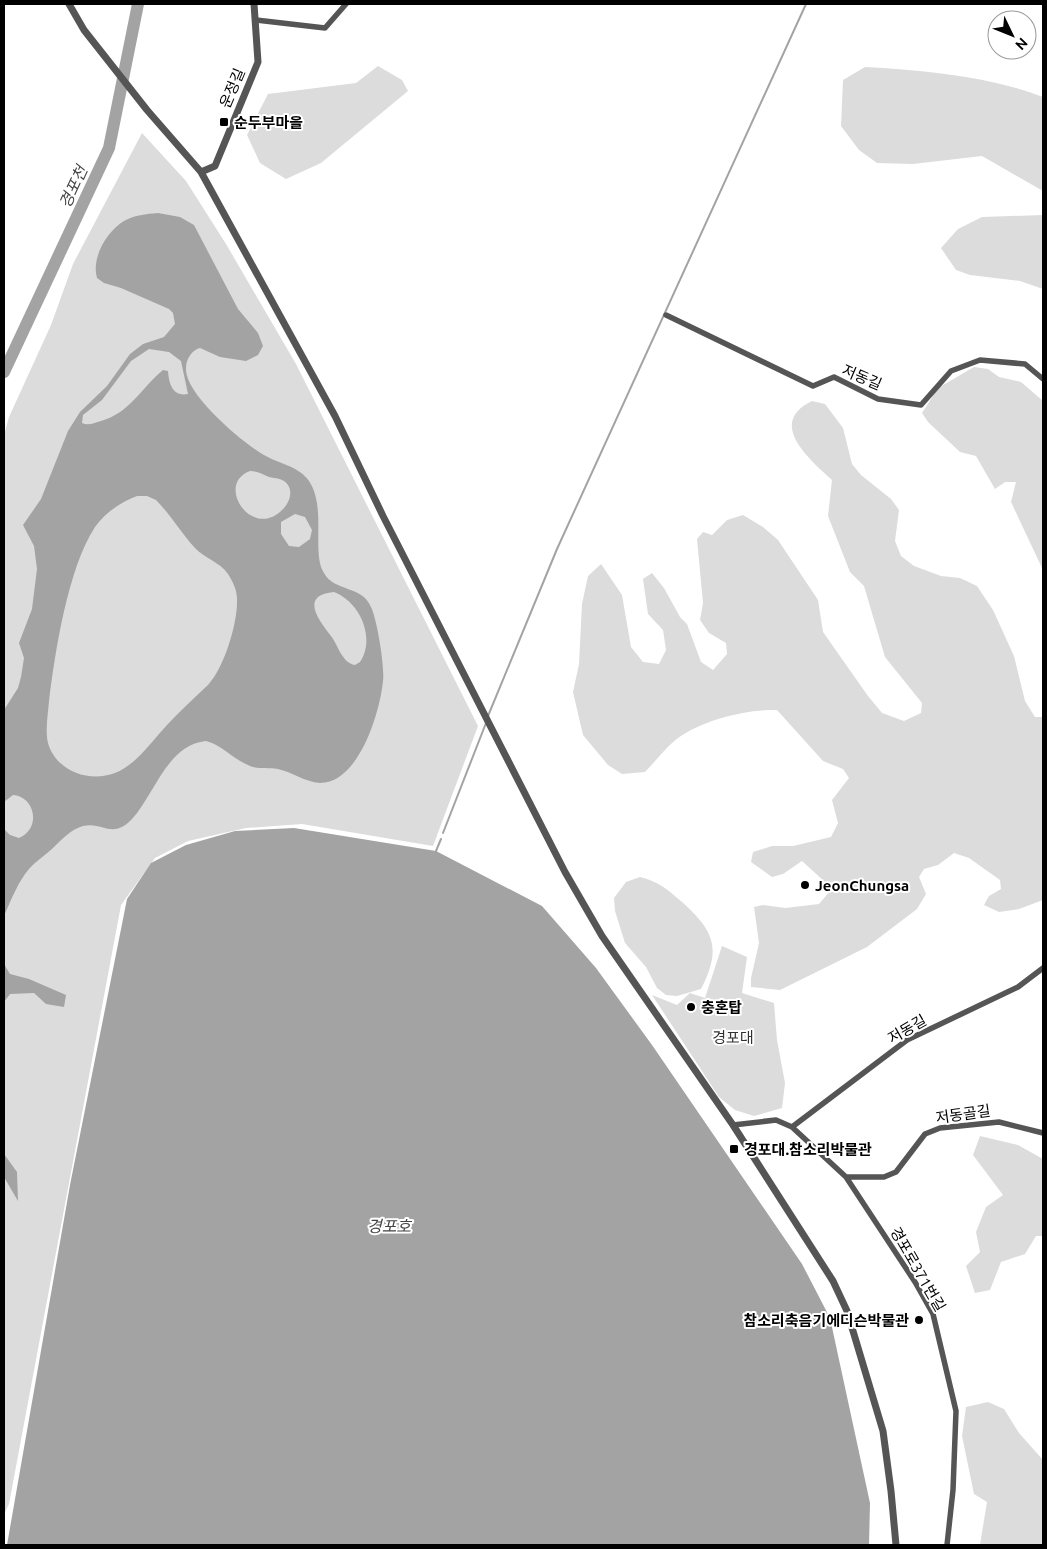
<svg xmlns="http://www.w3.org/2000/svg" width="1047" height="1549" font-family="Ubuntu,'Noto Sans KR',sans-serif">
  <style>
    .green { fill: #dcdcdc }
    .water { fill: #a3a3a3; fill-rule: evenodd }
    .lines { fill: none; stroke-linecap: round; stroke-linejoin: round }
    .stream { stroke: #a3a3a3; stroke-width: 2 }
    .river { stroke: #a3a3a3; stroke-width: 12 }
    .minor { stroke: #555; stroke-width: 5.5 }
    .tertiary { stroke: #555; stroke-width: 7 }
    .poi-dot { fill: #000; stroke: #fff; stroke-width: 2 }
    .labels { text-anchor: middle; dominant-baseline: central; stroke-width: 4; stroke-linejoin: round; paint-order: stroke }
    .street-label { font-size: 15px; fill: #000; stroke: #fff }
    .poi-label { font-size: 15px; font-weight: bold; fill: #000; stroke: #fff; text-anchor: start }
    .park-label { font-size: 15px; fill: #333; stroke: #fff }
    .water-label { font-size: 16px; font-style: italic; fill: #444; stroke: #fff }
  </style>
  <rect width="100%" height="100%" fill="#fff"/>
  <!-- green -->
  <path class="green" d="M378 66 402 80 408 91 321 163 286 179 260 163 247 135 268 94 356 83Z
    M865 67C922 70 989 76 1043 97V191L982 156 913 164 877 163 859 150 841 126 843 80Z
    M142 133 186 181 226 244 296 364 478 726 433 846 302 824 246 828 188 841 155 858 121 905 9 1504 4 1514V435L9 417 51 325 73 264Z
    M1043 215V289L1020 281 970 275 956 270 941 248 958 229 982 217Z
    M974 367 988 369 999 377 1021 382 1043 401V570L1011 502 1016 482H1005L995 489 976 456 960 452 928 422 922 413 938 388Z
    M812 401 825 404 843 428 852 464 861 475 891 499 899 510 895 541 901 556 914 566 941 576 960 578 977 586 993 610 1014 656 1025 701 1035 717H1043V900L1019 909 999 912 984 905 989 896 1001 889 1000 880 969 858 954 853 938 865 924 869 919 877 926 894 917 909 867 947 780 990 751 987V978L759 943 754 907 763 905 785 908 819 904 830 891 825 882 802 861 783 874 772 877 751 862 753 852 772 846H793L831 837 838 823 832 800 849 778 843 769 823 761 777 710C747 709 703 720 678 738 666 747 656 761 645 772L622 774 608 765 583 735 573 692 579 664 582 604 588 576 601 564 622 595 631 647 643 662 659 664 666 650 663 630 648 614 643 579 652 573 664 588 680 617 687 624 701 662 713 670 727 654 726 643 709 633 700 620 703 603 697 539 703 532 712 535 727 520 743 515 763 527 778 540 818 600 823 632 868 696 882 713 904 721 921 713 922 703 885 657 864 586 850 572 828 516 832 480C810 460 766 423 812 401Z
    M640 877C658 881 668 890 682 902 714 931 722 948 701 989L677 996 666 995 657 988 646 967 625 943 615 911 614 898 626 882Z
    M722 946 747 957 742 993 774 1003 777 1040 785 1083 782 1108 754 1116 735 1110 719 1097 652 995 677 1005 690 993 705 998Z
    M980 1136 1018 1145 1043 1159V1236H1036L1025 1254 1001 1262 990 1290 975 1293 966 1266 980 1252 976 1232 986 1207 1003 1195 973 1155Z
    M988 1402 1004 1409 1019 1433 1043 1460V1545H980L987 1502 974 1494 962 1436 966 1407Z"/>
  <!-- water -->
  <path class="water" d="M158 213 180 217 194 225 238 309 258 333 263 346 258 355 246 361 220 357 200 348C192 350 186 359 186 368 184 394 243 443 264 455 279 464 299 466 309 481 327 508 311 553 324 573 334 592 362 585 371 607 377 619 385 667 383 681 380 712 359 783 320 783 305 782 292 772 278 769 267 767 258 770 248 765 233 759 222 745 206 741 167 745 155 794 132 819 112 840 103 821 83 826 72 829 63 838 55 846 47 854 37 860 29 869 18 882 11 900 4 916V829L10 835 19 838C41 829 36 797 13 795L4 802V710L18 688 21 677 24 658 19 643 32 609 37 569 34 546 23 525 41 499 68 431 80 412 107 386 130 354 143 344 164 337 175 324 173 313 169 309 121 288 104 283 97 278C91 258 107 231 124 221 135 215 146 214 158 213ZM149 349 169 352 181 361 188 394C172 397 169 383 168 371L163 370C141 388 130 413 101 421 94 423 88 426 82 423L83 415 102 400 131 361ZM250 471C257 471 262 474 269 477 274 478 279 478 284 481 295 489 290 503 281 511 251 539 215 484 250 471ZM137 496H147L156 500C171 515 181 533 195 548 204 558 220 562 228 574 233 582 237 590 237 599 238 623 224 668 208 685 194 698 180 711 167 725 152 741 136 765 115 773 89 783 56 771 48 743 45 730 48 714 49 701 55 652 68 568 95 527 106 512 121 502 137 496ZM295 514 305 517 312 530 310 539 299 547 289 546 281 534V522ZM334 592C360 602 376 638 360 662L355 665C342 663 338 645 331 636 319 621 299 595 334 592Z
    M294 828 436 851 542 906 596 968 652 1045 802 1264 830 1318 870 1503 869 1545H7L70 1185 127 899 151 863 186 845 235 831Z
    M4 964 10 974 29 979 66 995 64 1007 46 1004 34 993 10 994 4 1002Z
    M4 1154 17 1172 18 1201 4 1177Z"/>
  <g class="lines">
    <!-- stream -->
    <path class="stream" d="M488 716 557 549 806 4
      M443 833 486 723
      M436 851 441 839"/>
    <!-- river -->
    <path class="river" d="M4 372 109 148 138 4"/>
    <!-- minor -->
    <path class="minor" d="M256 20 325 28 346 4
      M666 315 813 386 834 377 878 399 921 405 951 371 980 360 1025 364 1043 379
      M733 1125 776 1120 792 1127 846 1177 915 1282 933 1314 956 1411 953 1490 947 1545
      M792 1127 907 1040 1018 987 1043 968
      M846 1177H884L896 1172 925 1134 940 1128 999 1122 1043 1133"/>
    <!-- tertiary -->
    <path class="tertiary" d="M69 4 84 30 147 110 201 172 335 416 383 516 565 872 602 936 733 1125 833 1281 847 1311 883 1431 891 1491 896 1545
      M201 172 215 166 258 62 254 4"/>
  </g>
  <!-- markers -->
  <g class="poi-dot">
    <rect x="219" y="117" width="10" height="10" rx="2.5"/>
    <circle cx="805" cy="885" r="5"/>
    <circle cx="691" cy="1007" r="5"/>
    <rect x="729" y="1144" width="10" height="10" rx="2.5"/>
    <circle cx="919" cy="1320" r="5"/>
  </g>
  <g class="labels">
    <!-- street labels -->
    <g class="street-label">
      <text transform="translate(232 88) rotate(-67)">운정길</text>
      <text transform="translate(862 377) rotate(23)">저동길</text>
      <text transform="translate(907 1029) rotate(-30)">저동길</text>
      <text transform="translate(963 1114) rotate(-8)">저동골길</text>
      <text transform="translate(918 1269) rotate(60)">경포로371번길</text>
    </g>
    <!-- poi labels -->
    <g class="poi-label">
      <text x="234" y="122">순두부마을</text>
      <text x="815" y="885">JeonChungsa</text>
      <text x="701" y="1007">충혼탑</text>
      <text x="744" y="1149">경포대.참소리박물관</text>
      <text x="909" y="1320" text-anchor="end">참소리축음기에디슨박물관</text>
    </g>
    <!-- park labels -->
    <g class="park-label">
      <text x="733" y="1037">경포대</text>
    </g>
    <!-- water labels -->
    <g class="water-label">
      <text transform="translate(73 187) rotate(-65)">경포천</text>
      <text x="389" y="1226">경포호</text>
    </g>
  </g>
  <!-- border -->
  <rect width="1047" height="1549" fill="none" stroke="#000000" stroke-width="10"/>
  <!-- north arrow -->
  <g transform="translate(1012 35) rotate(133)"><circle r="24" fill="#ffffff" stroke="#999999"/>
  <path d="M0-4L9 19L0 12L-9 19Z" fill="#000000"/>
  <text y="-8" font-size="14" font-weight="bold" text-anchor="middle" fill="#000000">N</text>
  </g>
</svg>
